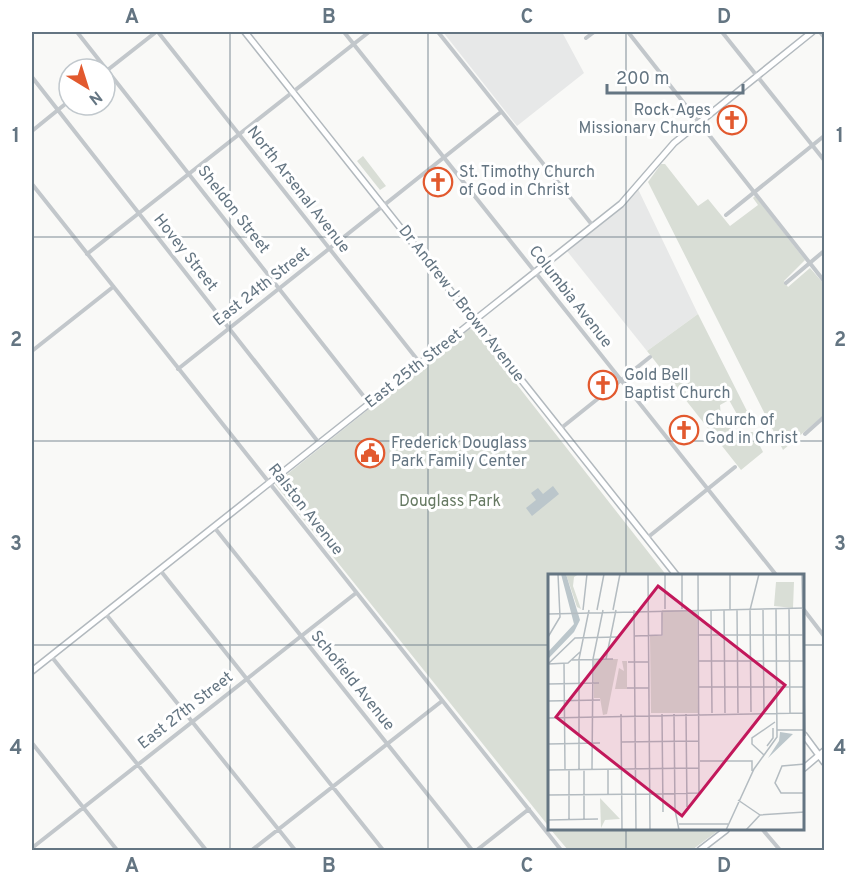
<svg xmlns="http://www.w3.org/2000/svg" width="856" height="882" font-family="Overpass,sans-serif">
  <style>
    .built { fill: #e7e8e8 }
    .green { fill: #d9ded6 }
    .water { fill: #bbc6cb }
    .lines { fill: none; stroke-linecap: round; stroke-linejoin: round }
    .secondary-casing { stroke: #b2b9be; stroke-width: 8 }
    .street { stroke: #c2c7cb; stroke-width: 4 }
    .secondary { stroke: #fff; stroke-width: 5 }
    .grid { fill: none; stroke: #647582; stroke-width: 1.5; stroke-opacity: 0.55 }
    .labels { text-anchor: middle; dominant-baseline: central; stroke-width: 6; stroke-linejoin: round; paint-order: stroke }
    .poi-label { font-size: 16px; fill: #647582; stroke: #fff; text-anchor: start }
    .street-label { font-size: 16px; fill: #647582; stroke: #fff }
    .park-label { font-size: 16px; fill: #677a63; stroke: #fff }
    .inset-road { fill: none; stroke: #b4bcc1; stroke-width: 1.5 }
    .view { fill: #c2185b; fill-opacity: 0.15; stroke: #c2185b; stroke-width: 3 }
    .inset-edge { fill: none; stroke: #647582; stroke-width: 3 }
    .neatline { fill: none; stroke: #647582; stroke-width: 2 }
    .grid-label { font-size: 20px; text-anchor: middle; font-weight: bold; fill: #647582 }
  </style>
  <rect width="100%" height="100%" fill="#f9f9f7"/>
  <!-- built -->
  <path class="built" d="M443 32H562L584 73 517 126Z
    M638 189 698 314 647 351 567 251 626 203Z"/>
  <!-- green -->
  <path class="green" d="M363 156 386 186 380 190 357 161Z
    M661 164H665L698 206 708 199 730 226 758 205 753 198 755 196 805 260 784 281 788 287 810 268 824 284V415L783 450 648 182Z
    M698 314 749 415 739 418 729 400 720 405 721 417 734 432H753L763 452 741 470 647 351Z
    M469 329 474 330 667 576H550V828L275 484Z
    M551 830H719L692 850H568Z"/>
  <!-- water -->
  <path class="water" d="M553 486 559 494 532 516 526 508 536 500 531 493 538 488 543 494Z"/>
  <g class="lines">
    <!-- secondary casing -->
    <g class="secondary-casing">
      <path id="secondary" d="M245 32 677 576
        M32 671 621 204 674 143 812 32
        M804 735 824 762
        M804 768 824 751
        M700 850 726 830"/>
    </g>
    <!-- street -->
    <path class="street" d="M77 32 369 403
      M158 32 420 363
      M344 32 777 576
      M438 32 593 226
      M628 32 824 281
      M722 32 824 160
      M820 32 824 37
      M586 38 594 32
      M105 72 156 32
      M32 77 319 443
      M32 131 69 101
      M32 184 561 850
      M726 215 824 136
      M87 254 369 32
      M786 283 824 251
      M32 351 113 287
      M178 369 501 112
      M560 429 650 357
      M805 434 824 417
      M214 527 472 850
      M647 538 735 467
      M160 570 383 850
      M804 610 824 636
      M105 613 295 850
      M51 656 206 850
      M32 743 117 850
      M763 830 780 850
      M32 848 356 593
      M252 850 442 701
      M477 850 529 809"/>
    <!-- secondary -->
    <use href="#secondary" class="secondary"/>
  </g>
  <!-- grid -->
  <path class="grid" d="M230 32V850M428 32V850M626 32V576M32 237H824M32 441H824M32 645H550M804 645H824M626 830V850"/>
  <!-- icons -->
  <defs>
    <g id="church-ring" transform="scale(1.5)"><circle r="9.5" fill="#fff" stroke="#e2592e" stroke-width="1.5"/><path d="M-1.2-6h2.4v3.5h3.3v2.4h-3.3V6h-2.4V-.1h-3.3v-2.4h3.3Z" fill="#e2592e"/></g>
    <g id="civic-ring" transform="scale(1.5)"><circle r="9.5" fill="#fff" stroke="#e2592e" stroke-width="1.5"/><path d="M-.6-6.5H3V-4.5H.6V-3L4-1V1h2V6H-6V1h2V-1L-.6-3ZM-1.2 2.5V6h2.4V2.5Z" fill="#e2592e"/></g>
  </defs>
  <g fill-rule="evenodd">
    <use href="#church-ring" x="732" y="120"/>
    <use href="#church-ring" x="438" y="182"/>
    <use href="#church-ring" x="603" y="385"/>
    <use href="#church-ring" x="684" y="430"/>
    <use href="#civic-ring" x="370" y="453"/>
  </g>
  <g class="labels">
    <!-- poi labels -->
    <g class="poi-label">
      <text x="711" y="111" text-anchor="end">Rock-Ages<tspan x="711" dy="18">Missionary Church</tspan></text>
      <text x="459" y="173">St. Timothy Church<tspan x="459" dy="18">of God in Christ</tspan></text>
      <text x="624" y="376">Gold Bell<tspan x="624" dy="18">Baptist Church</tspan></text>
      <text x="705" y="421">Church of<tspan x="705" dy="18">God in Christ</tspan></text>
      <text x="391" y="444">Frederick Douglass<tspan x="391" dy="18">Park Family Center</tspan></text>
    </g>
    <!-- street labels -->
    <g class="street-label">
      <text transform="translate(298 190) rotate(52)">North Arsenal Avenue</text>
      <text transform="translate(233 210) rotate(52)">Sheldon Street</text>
      <text transform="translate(185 253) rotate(52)">Hovey Street</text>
      <text transform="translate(262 287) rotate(-38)">East 24th Street</text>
      <text transform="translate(570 297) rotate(52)">Columbia Avenue</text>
      <text transform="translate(461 304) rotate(52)">Dr Andrew J Brown Avenue</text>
      <text transform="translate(414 369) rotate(-38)">East 25th Street</text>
      <text transform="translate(305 510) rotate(52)">Ralston Avenue</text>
      <text transform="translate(352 681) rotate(51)">Schofield Avenue</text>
      <text transform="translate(186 711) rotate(-38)">East 27th Street</text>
    </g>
    <!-- park labels -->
    <g class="park-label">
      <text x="450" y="502">Douglass Park</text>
    </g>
  </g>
  <!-- overview -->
  <g transform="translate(548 574)">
    <rect width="256" height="256" fill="#f9f9f7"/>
    <path d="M18 0H31L26 3 25 12 33 35 29 33ZM228 8H246L245 34 226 32ZM114 36H149L150 139H103L102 62H115ZM46 85H70L59 140 55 141 52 124H46ZM74 87H79V115H67L71 94 76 97ZM52 224 72 245 57 246 53 254Z" fill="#d9ded6"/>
    <path d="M13 0H18L32 46 26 58 0 85V78L26 50ZM232 158 245 160 220 184 231 167Z" fill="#bbc6cb"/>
    <path class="inset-road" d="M100 0 102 256M134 0V35M182 0V35M254 0 257 162M241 34 242 139M117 35V0M35 36 39 0M49 36 56 0M65 36 72 0M86 36 88 256M163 36 164 139M176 36 177 139M189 36 190 139M215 36 216 139M0 40 257 34M150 61H256M86 62 114 61V37M0 63 12 43 10 0M58 85 68 36M24 86 65 85M150 87H256M80 88H101M16 89 17 196M0 90 27 64 69 63M0 90 20 89 32 78M0 110 51 109M150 113H257M79 114H101M0 127 52 126M203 138 202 36 211 0M73 140 74 256M114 140 115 238M126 140 127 236 131 256M138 140 139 233M0 144 257 139M229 156H255M0 163V256M73 168 151 167M0 170 52 169M219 172 225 164V154M216 181 204 170V164L227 148M152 187H204V197M257 190 234 192 227 209 233 219H257M21 195V246M31 195V85L41 36M36 195V246M44 195 45 85 55 36M60 195V220M0 196 151 194M102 220 151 219 150 0M0 221 102 220M190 226 212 241M0 246 50 245M131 250H180M178 256 206 195 229 163 228 35M198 256 212 241 257 238"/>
    <path class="view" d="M110 12 237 111 134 242 8 143Z"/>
    <rect width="256" height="256" class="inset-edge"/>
  </g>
  <!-- border -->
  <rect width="856" height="882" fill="none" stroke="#ffffff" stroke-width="66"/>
  <!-- north arrow -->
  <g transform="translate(87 87) rotate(142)"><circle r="28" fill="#ffffff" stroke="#c1c8cd" stroke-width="1.5"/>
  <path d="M0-4.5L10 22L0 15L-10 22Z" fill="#e2592e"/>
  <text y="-9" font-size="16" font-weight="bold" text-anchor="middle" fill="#647582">N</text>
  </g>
  <!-- scale -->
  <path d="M607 84v9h136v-9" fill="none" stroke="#647582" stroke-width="3"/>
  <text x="616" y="84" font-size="18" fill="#647582" stroke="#ffffff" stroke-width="4.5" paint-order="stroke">200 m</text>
  <rect x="33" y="33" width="790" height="816" class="neatline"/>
  <g class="grid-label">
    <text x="132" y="23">A</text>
    <text x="329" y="23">B</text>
    <text x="527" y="23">C</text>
    <text x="724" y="23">D</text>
    <text x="16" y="142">1</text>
    <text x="840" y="142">1</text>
    <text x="16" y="346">2</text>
    <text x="840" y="346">2</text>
    <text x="16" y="550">3</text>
    <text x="840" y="550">3</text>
    <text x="16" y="754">4</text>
    <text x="840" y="754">4</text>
    <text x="132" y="872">A</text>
    <text x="329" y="872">B</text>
    <text x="527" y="872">C</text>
    <text x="724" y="872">D</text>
  </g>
</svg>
